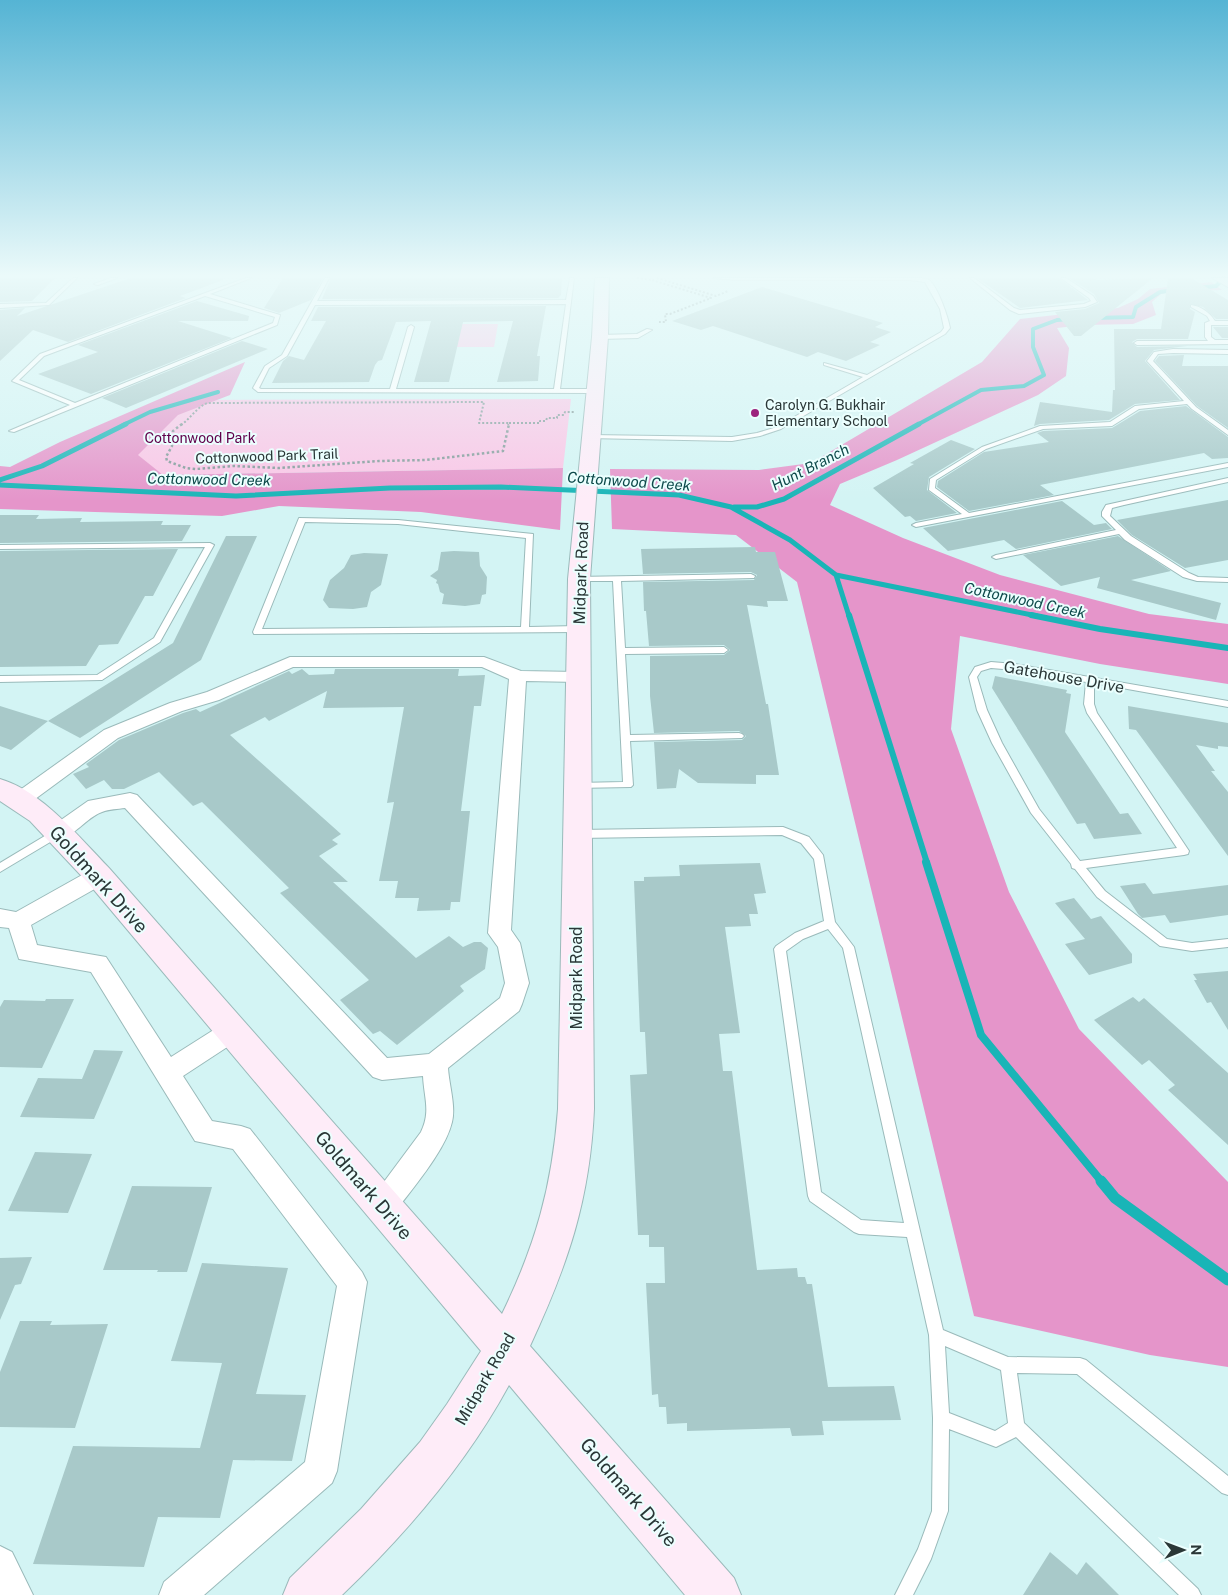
<svg xmlns="http://www.w3.org/2000/svg" width="1228" height="1595" font-family="'Public Sans',sans-serif">
  <style>
    .green { fill: #fac6e6 }
    .forest { fill: #e595ca }
    .lines { fill: none; stroke-linecap: round; stroke-linejoin: round }
    .stream-far4 { stroke: #19b5b7; stroke-width: 4 }
    .stream-far3 { stroke: #19b5b7; stroke-width: 5 }
    .stream-far2 { stroke: #19b5b7; stroke-width: 6 }
    .stream-far1 { stroke: #19b5b7; stroke-width: 8 }
    .stream { stroke: #19b5b7; stroke-width: 11 }
    .building { fill: #a8c9c9 }
    .lane-casing { stroke: #9ababa; stroke-width: 2 }
    .street-casing { stroke: #9ababa; stroke-width: 2 }
    .secondary-casing { stroke: #9ababa; stroke-width: 2 }
    .path-far1 { stroke: #849b9b; stroke-width: 2; stroke-dasharray: 2 2; stroke-linecap: butt }
    .path { stroke: #849b9b; stroke-width: 2.5; stroke-dasharray: 2.5 2.5; stroke-linecap: butt }
    .lane { fill: #fff; fill-rule: evenodd }
    .street { fill: #fff; fill-rule: evenodd }
    .secondary { fill: #feecf8; fill-rule: evenodd }
    .poi-dot { fill: #9c247d; stroke: #ebfffe; stroke-width: 2 }
    .labels { text-anchor: middle; dominant-baseline: central; stroke-width: 4; stroke-linejoin: round; paint-order: stroke }
    .far-poi-label { font-size: 14px; fill: #2a3737; stroke: #ebfffe; text-anchor: start }
    .far-park-label { font-size: 14px; fill: #60004b; stroke: #ebfffe }
    .far-street-label { font-size: 14px; fill: #2a3737; stroke: #ebfffe }
    .far-water-label { font-size: 15px; font-style: italic; fill: #0e4a4b; stroke: #ebfffe }
    .street-label { font-size: 16px; fill: #2a3737; stroke: #ebfffe }
    .near-street-label { font-size: 19px; fill: #2a3737; stroke: #ebfffe }
  </style>
  <rect width="100%" height="100%" fill="#d3f4f4"/>
  <!-- green -->
  <path class="green" d="M433 324H498L494 347H426Z
    M571 399 563 468 163 475 122 459 194 400Z"/>
  <!-- forest -->
  <path class="forest" d="M1211 282 1222 290 1174 291 1161 294 1152 302 1156 315 1133 324 1083 325 1057 328 1069 348 1066 376 1038 395 897 460 840 484 830 505 903 538 1000 575 1149 614 1228 624V684L1100 664 960 636 951 729 1009 892 1079 1029 1228 1182V1367L1150 1355 974 1316 797 582 736 535 612 529 610 469 759 470 811 463 982 362 1020 319 1118 308 1138 299 1150 289Z
    M245 362 230 395 178 415 138 455 163 475 563 468 560 530 421 512 279 506 222 516 0 509V466L10 467 60 442Z"/>
  <g class="lines">
    <!-- stream-far4 -->
    <path class="stream-far4" d="M1198 288 1216 286 1224 278
      M1095 318 1133 317 1136 307 1160 292 1175 290
      M123 425 150 412 218 392
      M917 425 981 390 1024 386 1044 375 1033 347V329L1057 320 1070 319"/>
    <!-- stream-far3 -->
    <path class="stream-far3" d="M0 480 42 466 126 424
      M0 485 236 496 390 488 501 487 679 495 731 507 790 540 836 575 1037 616
      M734 507H757L784 499 919 424
      M836 575 849 616"/>
    <!-- stream-far2 -->
    <path class="stream-far2" d="M849 615 927 863
      M1031 615 1100 629 1228 648"/>
    <!-- stream-far1 -->
    <path class="stream-far1" d="M926 862 981 1035 1102 1182"/>
    <!-- stream -->
    <path class="stream" d="M1101 1181 1115 1198 1228 1280"/>
  </g>
  <!-- building -->
  <path class="building" d="M0 278H55L32 301 0 302Z
    M131 278H223V280L180 296 186 298 68 342 33 330 0 361V310L25 308 17 316Z
    M283 278H323L311 300 279 313 264 308Z
    M331 278H562L561 295 558 298 322 299Z
    M977 278H1059L1088 300 1020 308Z
    M1069 278H1092L1097 280 1153 278 1081 336H1074L1055 312 1085 309 1099 303 1094 294Z
    M1168 278H1191L1228 300V319H1216L1203 307 1190 304V309L1195 312 1188 339H1137L1132 342 1137 347 1187 346 1154 350 1145 361 1180 400 1135 404 1109 420 1040 424 1034 426 1040 402 1112 412 1113 390H1115L1114 329H1161Z
    M762 287 883 323 875 327 891 332 870 342 880 345 846 361 818 352 807 357 713 326 701 330 672 321Z
    M197 301 249 316 248 321H178L232 338 91 394 38 374 98 352 78 345Z
    M546 306 537 356H540L538 381 497 382 513 321 463 322 449 382H414L431 321 396 322 382 360 378 361 375 365 369 382 272 383 283 361 289 356 304 360 326 321H311L318 307Z
    M1213 327H1228V338H1222Z
    M242 341 268 349 126 408 102 398Z
    M1184 355 1182 366H1228V428L1197 406 1155 361 1159 356Z
    M1186 406 1228 437V458L1212 459 1204 453 1040 485 1054 495 969 511 937 487 938 481 984 452 1049 442 1037 433 1043 431 1112 428 1140 411Z
    M951 440 975 449 929 477 927 490 957 513 916 521 910 516 905 517 873 488 914 464 910 463Z
    M1228 500V560L1185 568 1132 535 1117 520Z
    M1062 501 1094 525 1106 523 1112 529 1016 549 1004 540 948 551 923 528Z
    M0 515H39L36 519 82 518 80 522 163 521 161 525H191L182 541 0 543Z
    M226 536H257L201 660 80 738 48 721 173 643Z
    M1118 536 1171 571 1131 580 1221 603 1216 620 1097 588 1100 577 1061 586 1023 555Z
    M755 547 756 552H775L788 601H767L768 607 747 605 766 704H768L779 775H756V784L698 783 679 769 676 788 657 789 654 742 742 740 746 736 739 731 654 733 650 696V656L724 655 730 650 724 645 649 646 646 611H644L643 582 754 580 757 575 751 572 643 574 641 549Z
    M178 549 153 596H145L118 644 99 645 86 666 0 667V551Z
    M454 551 479 552 480 566 487 577 486 594 482 595 480 604 465 606 442 604 444 594 440 592 438 584 436 583 437 580 430 576 438 570 441 552Z
    M364 553 388 554 381 585 371 592 367 607 353 609 329 608 323 600 330 580 344 568 351 555Z
    M302 669 309 675 334 674 335 669H459L458 676 485 675 481 706H474L461 811H470L460 902H451L450 910 417 911 419 898H395L398 881H379L394 802 387 803 404 707 323 708 327 691 269 721 265 717 230 735 341 834 332 840 338 844 319 856 348 882H333L416 958 449 936 463 947 474 942H481L488 948 485 969 460 986 464 991 397 1045 380 1031 373 1034 340 1000 369 980 280 893 289 888 202 802 193 806 159 772 124 789H112L104 780 86 789 73 774 89 767 86 764 119 740 183 713 196 709 200 712 289 671 292 674Z
    M995 676 1067 690 1066 693 1071 694 1065 732 1120 814 1128 813 1142 834 1094 839 1085 823 1077 824 992 688Z
    M0 706 48 721 11 750 0 746Z
    M1128 706 1228 723V747L1218 746V749L1196 745 1215 771H1211L1228 792V856L1136 730 1129 729Z
    M760 863 766 893 754 894 758 914H749L751 926 725 927 740 1033 719 1034 723 1071H732L757 1270 797 1268 798 1277H805L807 1284H812L828 1387 894 1386 901 1420 822 1421 824 1435 792 1436 790 1428 687 1431V1423L667 1424 666 1407H659L658 1394 652 1395 646 1283H665L664 1247H649V1235H638L630 1075 647 1074 645 1032H640L634 881H644V877L680 876 679 865Z
    M1145 883 1153 894 1228 885V915L1170 923 1165 915 1142 918 1138 914 1120 886Z
    M1074 898 1091 919 1101 916 1132 954V963L1089 975 1065 944 1085 939 1055 903Z
    M1228 971V1030L1211 1002 1207 1003 1194 980H1197L1193 974Z
    M1133 997 1139 1002 1144 998 1228 1073V1145L1168 1090 1175 1085 1149 1060 1142 1065 1094 1020Z
    M46 999H74L42 1068 0 1067V1007L4 1000 45 1001Z
    M94 1050 123 1051 94 1119 20 1117 38 1078 82 1079Z
    M35 1152 92 1154 68 1213 8 1211Z
    M132 1186 212 1187 187 1272H157L158 1270H103Z
    M32 1257 21 1284 15 1285 0 1320V1258Z
    M202 1263 288 1268 256 1394 306 1395 292 1461 233 1460 220 1518 158 1517 144 1567 33 1564 73 1446 200 1448 222 1363 171 1361Z
    M20 1321H52L50 1325 108 1324 75 1428 0 1427V1372Z
    M1050 1552 1077 1575 1086 1562 1119 1595H1023Z"/>
  <g class="lines">
    <!-- lane casing -->
    <g class="lane-casing">
      <path id="lane" d="M73 278H77L49 305 0 308V304L46 303Z
        M111 278H117L98 285 94 284Z
        M246 278H251L210 294 280 315 277 325 14 432 9 431 70 405 12 381 40 354ZM205 296 275 317 273 323 75 403 19 380 44 356Z
        M325 278H329L317 301 566 300 570 278H574L560 389H595L598 391 595 393 258 392 253 388 265 366 282 355ZM566 304 554 389H396L414 327 411 325 408 327 390 389H261L259 388 269 368 287 356 315 305Z
        M714 278H917C920 278 926 278 929 280 938 287 948 317 950 328L945 334 781 429 760 436 732 441 588 438 587 437 590 435 732 437 757 433 777 427 863 377 824 365V363L867 375 941 332 944 328 940 309 925 282 910 280H734Z
        M970 278H974L1014 308 1020 310 1084 304 1091 301 1089 298 1061 278H1066L1093 296 1097 302 1085 307 1019 314 1010 310Z
        M1191 305C1201 306 1210 313 1215 321H1228V325H1211V337L1215 340H1228V344L1137 345 1134 343 1137 341H1208L1205 337V323L1210 321 1207 316 1191 307Z
        M647 329 652 330 638 338 600 339 597 337 600 335 637 334Z
        M1173 349 1228 350V354L1173 353 1158 354 1153 361 1196 407 1228 430V435L1192 409 1187 404 1139 409 1112 426 1043 429 986 449 936 480 935 488 969 513 1228 463V467L916 527 912 525 916 523 962 514 929 490 930 479 982 447 1040 426 1110 422 1135 406 1184 401 1147 361 1154 352Z
        M1228 478V482L1124 505 1112 508 1110 516 1131 536 1189 573 1198 577 1228 578V582L1197 581 1183 577 1125 540 1119 534 996 559 992 557 996 555 1116 530 1102 516V512L1106 505Z
        M299 518 398 520 533 534 529 627 578 626 582 629 578 632 254 634 253 632ZM305 522 398 524 526 538 521 627 262 629Z
        M210 543 214 545 160 642 102 680 0 682V676L97 675 154 638 205 547 0 549V545Z
        M751 574 755 576 754 578 621 581 625 648 724 647 728 650 724 653 625 654 630 735 739 733 742 734 744 736 742 738 630 741 633 785 631 787 575 788 573 786 578 783 623 782 613 581H579L575 579 576 577Z
        M991 662 1015 664 1228 701V707L1094 683V704L1097 713 1189 851 1188 854 1184 855 1086 868 1105 891 1167 939 1192 943 1228 939V947L1192 951 1160 946 1097 897 1075 869 1072 868 1071 864 1031 813 992 743 977 710 969 677 975 667ZM991 668 1015 670 1086 682 1084 704 1087 713 1177 848 1080 861 1039 809 1002 743 987 710 977 677 981 671Z
        M783 827 809 837 823 855 835 922 854 947 943 1330 1008 1357 1080 1358 1086 1360 1228 1476V1495L1222 1493 1077 1374 1017 1373 1024 1423 1198 1589 1201 1595H1179L1016 1437 996 1447 949 1429 948 1511 931 1559 913 1595H895L918 1549 932 1511 933 1418 929 1335 907 1237 859 1234 854 1232 810 1201 808 1196 774 949 776 946 795 933 824 921 814 859 801 843 782 835 578 838 573 834 578 830ZM828 929 843 948 904 1223 861 1220 821 1192 786 951 803 939ZM945 1346 1001 1370 1008 1423 995 1431 949 1413Z
        M58 828 63 832 62 835 0 872V863Z"/>
    </g>
    <!-- street casing -->
    <g class="street-casing">
      <path id="street" d="M290 657H484L521 671 578 672 584 673 587 677 584 681 578 682 526 681 511 930 520 943 529 983 522 1004 519 1011 448 1068C449 1085 456 1106 452 1122 445 1152 410 1191 392 1216L382 1220 372 1216 368 1207 372 1198 421 1132C431 1111 424 1098 423 1076L382 1080 373 1077 125 808C118 809 109 809 102 812 84 818 72 843 51 837L48 832 51 827 88 801 130 793 137 795 387 1058 429 1054 500 998 505 983 498 947 488 933 509 679 482 667H293L219 700 182 711 118 738 27 805 20 807 13 805 10 800 13 795 104 730 170 703 207 692Z
        M99 868 107 870 110 876 107 882 31 925 37 945 106 957 171 1057 223 1024 232 1021 241 1024 244 1031 241 1038 183 1076 212 1121 241 1126 250 1129 362 1272 367 1282 337 1471 332 1483 204 1595H159L164 1582 305 1462 337 1286 233 1149 195 1141 91 972 19 959 9 928 0 927V909L16 912 91 870Z
        M0 1546 12 1552 33 1595H0Z"/>
    </g>
    <!-- secondary casing -->
    <g class="secondary-casing">
      <path id="secondary" d="M595 278H609L608 337 590 579 594 1109C590 1200 568 1264 530 1346L734 1578 741 1595H685L509 1385C466 1464 407 1533 342 1595H283L290 1578 361 1509 420 1442 447 1404 481 1351 89 884 30 821 0 801V779C42 791 80 838 109 868L502 1314C536 1244 552 1186 558 1109L568 579 592 337Z
        M1212 278H1228V287Z"/>
    </g>
    <!-- path-far1 -->
    <path class="path-far1" d="M637 278 654 280
      M657 278 716 296 728 291
      M652 280 711 298 670 314H665L666 322H659
      M509 423H540V421H546L547 418H557V415H564L565 412H574
      M181 425C190 419 196 408 207 403L484 402 479 423H509L508 425"/>
    <!-- path -->
    <path class="path" d="M182 424 173 431 172 446 166 457 167 461 186 468 196 469 234 466 279 468 379 461 426 460 503 451 509 424"/>
    <!-- lane -->
    <use href="#lane" class="lane"/>
    <!-- street -->
    <use href="#street" class="street"/>
    <!-- secondary -->
    <use href="#secondary" class="secondary"/>
  </g>
  <!-- sky -->
  <linearGradient id="sky" x2="0" y2="1"><stop stop-color="#55b4d4"/><stop offset="0.55" stop-color="#ebfafa"/><stop offset="1" stop-color="#ebfafa" stop-opacity="0"/></linearGradient>
  <rect width="1228" height="501" fill="url(#sky)"/>
  <!-- markers -->
  <circle class="poi-dot" cx="755" cy="413" r="5"/>
  <g class="labels">
    <!-- far-poi labels -->
    <g class="far-poi-label">
      <text x="765" y="405">Carolyn G. Bukhair<tspan x="765" dy="16">Elementary School</tspan></text>
    </g>
    <!-- far-park labels -->
    <g class="far-park-label">
      <text x="200" y="438">Cottonwood Park</text>
    </g>
    <!-- far-street labels -->
    <g class="far-street-label">
      <text transform="translate(267 456) rotate(-2)">Cottonwood Park Trail</text>
    </g>
    <!-- far-water labels -->
    <g class="far-water-label">
      <text transform="translate(810 467) rotate(-27)">Hunt Branch</text>
      <text transform="translate(209 479) rotate(1)">Cottonwood Creek</text>
      <text transform="translate(629 481) rotate(4)">Cottonwood Creek</text>
      <text transform="translate(1025 600) rotate(12)">Cottonwood Creek</text>
    </g>
    <!-- street labels -->
    <g class="street-label">
      <text transform="translate(581 573) rotate(-88)">Midpark Road</text>
      <text transform="translate(1064 677) rotate(10)">Gatehouse Drive</text>
      <text transform="translate(576 978) rotate(-90)">Midpark Road</text>
      <text transform="translate(485 1379) rotate(-60)">Midpark Road</text>
    </g>
    <!-- near-street labels -->
    <g class="near-street-label">
      <text transform="translate(99 879) rotate(48)">Goldmark Drive</text>
      <text transform="translate(364 1185) rotate(49)">Goldmark Drive</text>
      <text transform="translate(629 1492) rotate(49)">Goldmark Drive</text>
    </g>
  </g>
  <!-- north arrow -->
  <g transform="translate(1183 1550) rotate(89)" stroke="#ebfffe" stroke-width="4" paint-order="stroke">
  <path d="M0-4L9 19L0 12L-9 19Z" fill="#2a3737"/>
  <text y="-8" font-size="14" font-weight="bold" text-anchor="middle" fill="#2a3737">N</text>
  </g>
</svg>
